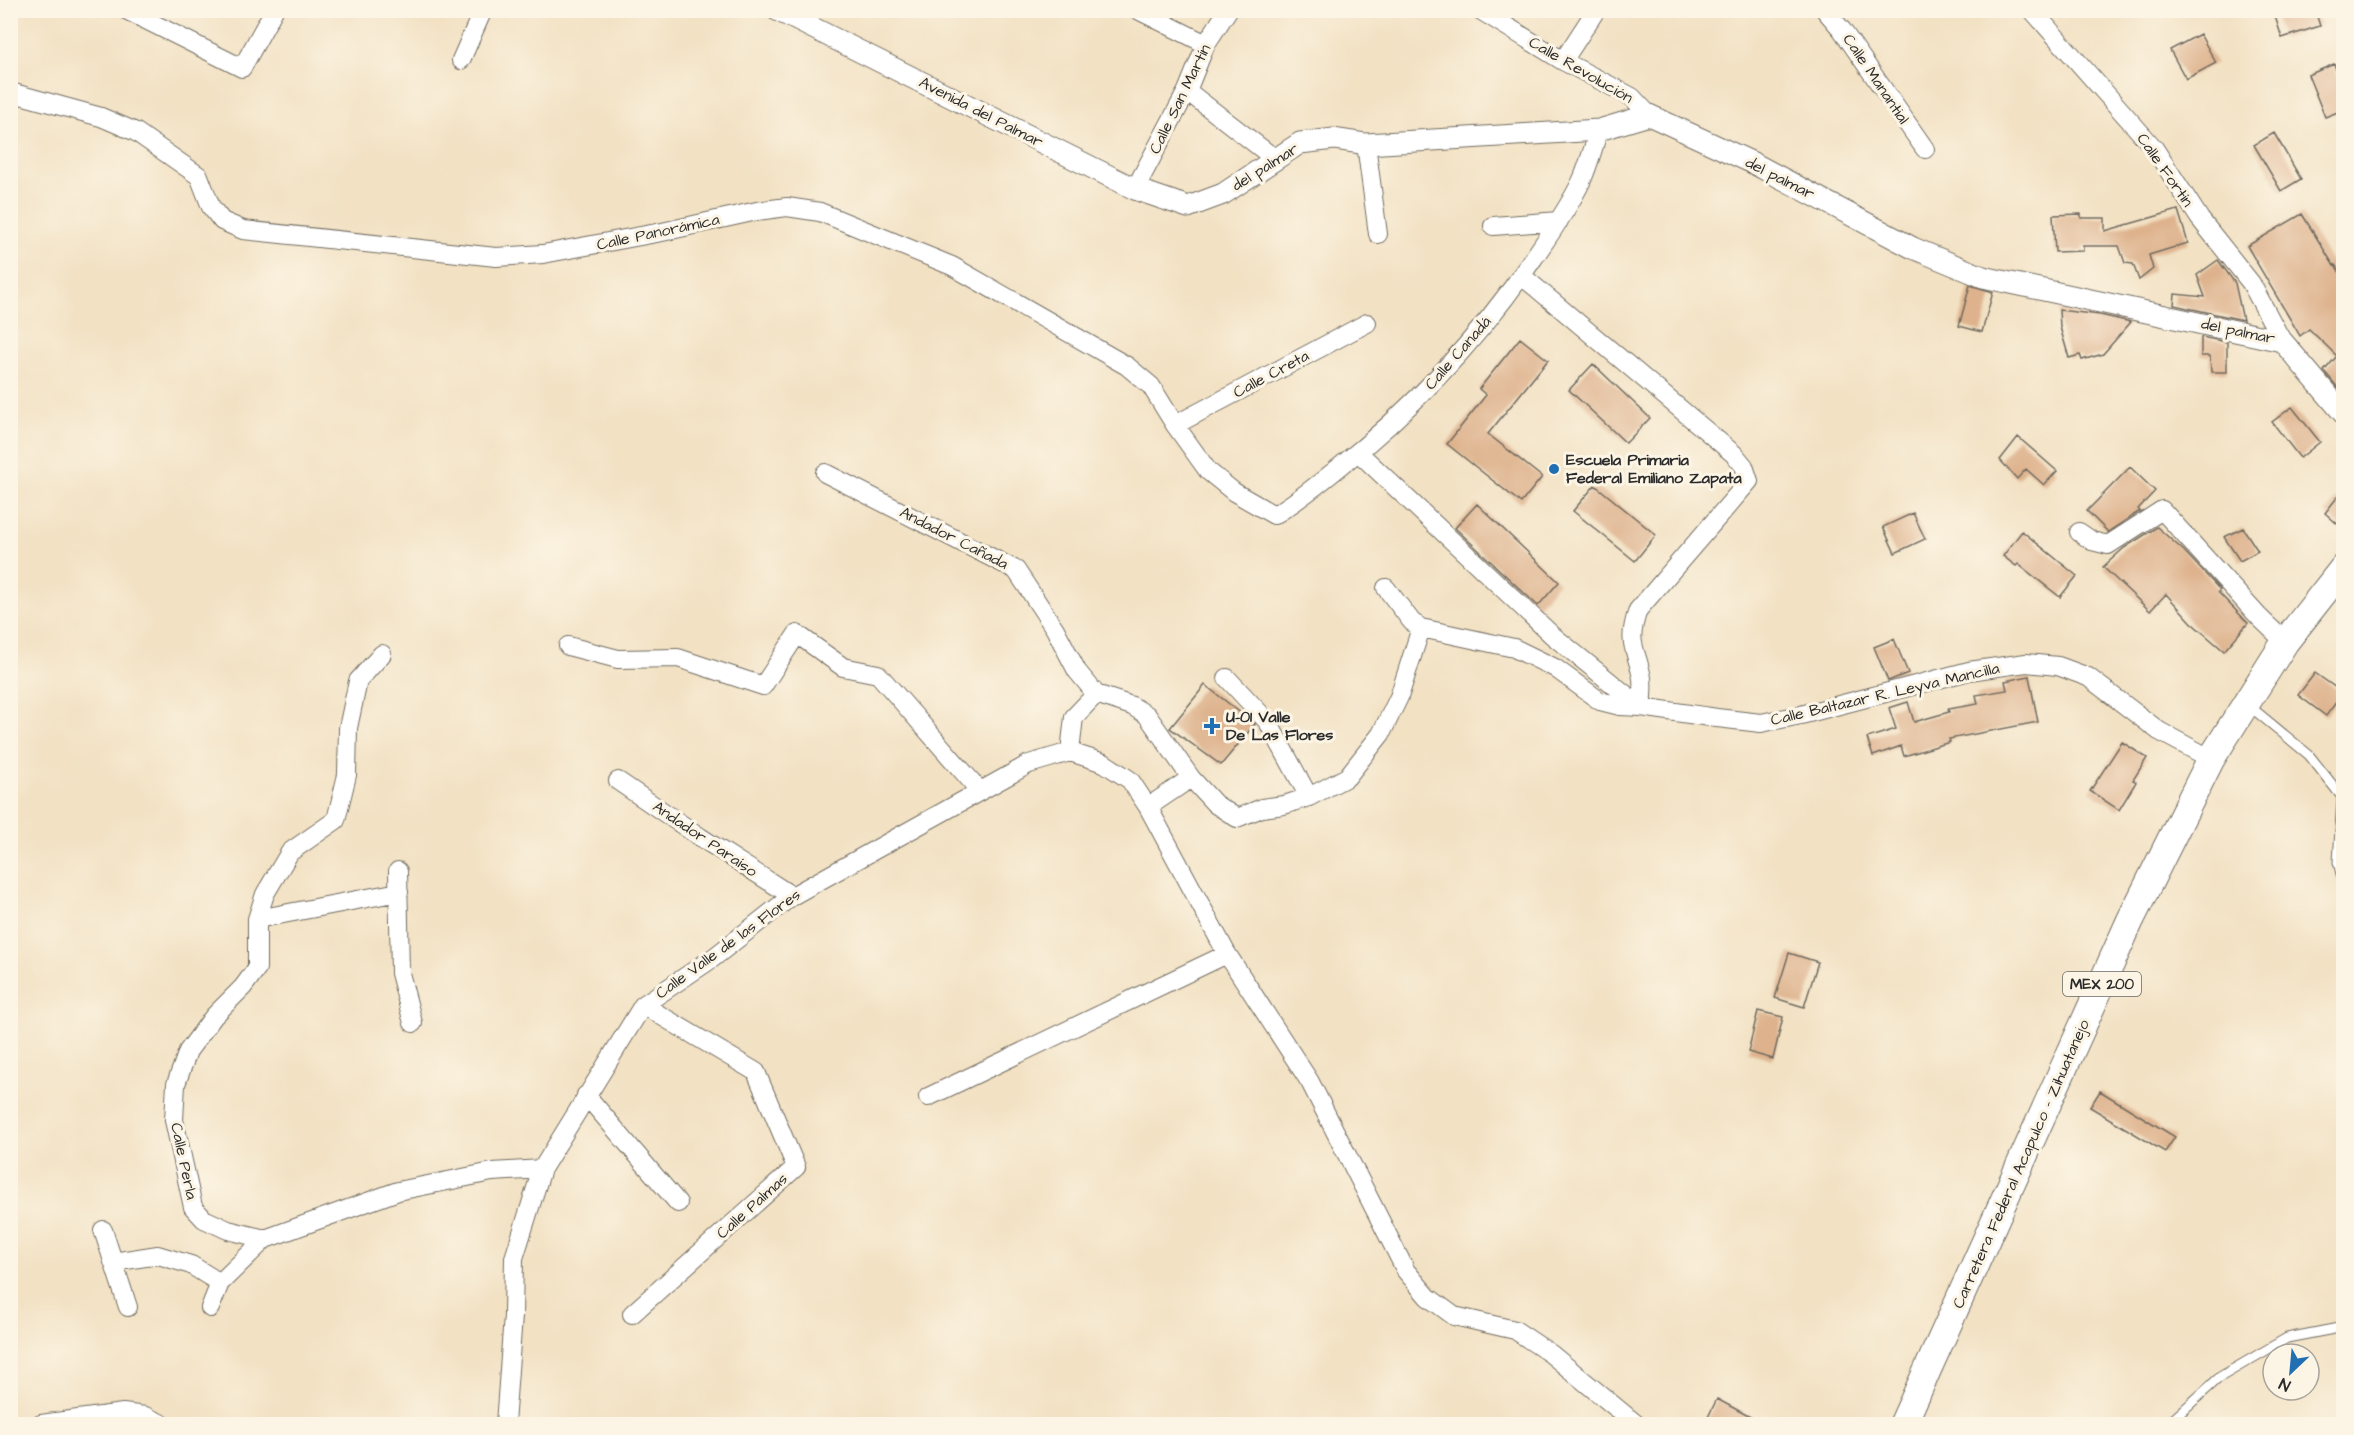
<svg xmlns="http://www.w3.org/2000/svg" width="2354" height="1435" font-family="'Architects Daughter',sans-serif">
  <style>
    .building { fill: #deb28d }
    .lines { fill: none; stroke-linecap: round; stroke-linejoin: round }
    .service-casing { stroke: #716b60; stroke-width: 11 }
    .minor-casing { stroke: #716b60; stroke-width: 20 }
    .tertiary-casing { stroke: #716b60; stroke-width: 23 }
    .primary-casing { stroke: #716b60; stroke-width: 29 }
    .service { stroke: #fff; stroke-width: 9 }
    .minor { stroke: #fff; stroke-width: 18 }
    .tertiary { stroke: #fff; stroke-width: 21 }
    .primary { stroke: #fff; stroke-width: 27 }
    .poi-dot { fill: #1f6fb2; stroke: #fcf5e5; stroke-width: 2 }
    .labels { text-anchor: middle; dominant-baseline: central; stroke-width: 6; stroke-linejoin: round; paint-order: stroke }
    .shield { fill: #fcf5e5; stroke: #6a6863; stroke-width: 1.5 }
    .shield-label { font-size: 15px; font-weight: bold; fill: #2b2b2b }
    .street-label { font-size: 16px; fill: #2b2b2b; stroke: #fcf5e5 }
    .poi-label { font-size: 16px; font-weight: bold; fill: #2b2b2b; stroke: #fcf5e5; text-anchor: start }
  </style>
  <rect width="100%" height="100%" fill="#fcf5e5"/>
  <filter id="ink" filterUnits="userSpaceOnUse"><feTurbulence type="fractalNoise" baseFrequency=".0167" numOctaves="2"/><feDisplacementMap in="SourceGraphic" scale="12" xChannelSelector="R" yChannelSelector="G"/><feConvolveMatrix kernelMatrix="1 2 1 2 8 2 1 2 1" color-interpolation-filters="sRGB"/></filter>
  <filter id="wash" filterUnits="userSpaceOnUse"><feTurbulence type="fractalNoise" baseFrequency=".008" numOctaves="4" result="noise"/><feDisplacementMap in="SourceGraphic" scale="24" xChannelSelector="R" yChannelSelector="G"/><feGaussianBlur stdDeviation="1.35" result="paint"/><feColorMatrix in="noise" values="0 0 0 0 0 0 0 0 0 0 0 0 0 0 0 0 0 1.4 0 .05"/><feComposite in="paint" operator="in"/></filter>
  <g filter="url(#wash)">
    <rect width="100%" height="100%" fill="#f2e1c3"/>
    <g id="blocks">
      <!-- building -->
      <path class="building" d="M2273 10H2315L2320 26 2282 38Z
        M2200 34 2216 63 2186 79 2170 50Z
        M2334 64 2343 88V110L2325 117 2308 75Z
        M2274 133 2301 179 2281 191 2254 145Z
        M2178 210 2188 243 2149 255 2153 269 2139 280 2133 264 2125 263 2119 246H2083V251L2055 252 2053 215 2081 214V218H2105V231Z
        M2302 214 2334 266 2335 265 2343 277V394L2324 371 2337 356 2309 329 2300 336 2247 246Z
        M2218 260 2235 283 2243 320 2174 305 2175 294 2205 297 2197 275Z
        M1970 285 1993 292 1982 332 1959 326Z
        M2059 310 2100 315 2131 322 2103 354 2082 360 2080 355 2069 358 2060 327Z
        M2201 337 2227 342V372H2211L2210 356H2201Z
        M1520 338 1548 360 1488 434 1542 477 1521 503 1447 444 1486 395 1479 389Z
        M1593 364 1650 418 1626 443 1569 390Z
        M2292 407 2320 442 2300 458 2272 422Z
        M2018 437 2057 471 2044 485 2026 469 2017 479 2000 460Z
        M2130 467 2155 491 2138 509 2140 511 2108 532 2087 511Z
        M1595 485 1656 535 1635 561 1573 511Z
        M2343 490V529L2325 513Z
        M1477 504 1559 582 1538 606 1455 528Z
        M1913 513 1925 539 1895 553 1883 527Z
        M2157 527 2184 551 2220 590 2218 592 2248 623 2224 651 2195 626 2166 594 2150 611 2103 567 2124 548Z
        M2243 528 2258 551 2240 561 2224 537Z
        M2022 531 2077 576 2060 597 2018 564 2016 566 2003 556Z
        M1894 639 1908 673 1888 681 1874 647Z
        M2315 673 2343 693 2326 716 2298 695Z
        M2029 676 2038 722 1949 739 1950 742 1904 756 1901 746 1873 756 1867 738 1896 729 1889 708 1908 702 1914 722 1949 712 1948 709 1978 704 1976 695 2007 690 2005 681Z
        M1205 685 1255 724 1221 765 1170 728Z
        M2122 742 2147 758 2133 780 2136 782 2119 810 2090 791Z
        M1789 953 1818 962 1804 1007 1775 998Z
        M1758 1011 1783 1017 1773 1059 1748 1052Z
        M2100 1091 2175 1137 2165 1152 2090 1107Z
        M1717 1399 1765 1425H1704Z"/>
    </g>
  </g>
  <g filter="url(#ink)">
    <use href="#blocks" fill-opacity="0" stroke="#716b60" stroke-width="1.5"/>
    <g class="lines">
      <!-- service casing -->
      <g class="service-casing">
        <path id="service" d="M2247 704 2309 755 2342 797 2338 862 2344 885
          M2168 1424 2220 1377 2287 1338 2344 1327"/>
      </g>
      <!-- minor casing -->
      <g class="minor-casing">
        <path id="minor" d="M126 10 242 68 274 10
          M1138 10 1206 44
          M1480 10 1563 61 1632 97 1649 115
          M1825 10 1842 30 1925 149
          M2032 10 2154 148 2200 219 2251 283 2282 341
          M461 60 483 10
          M1563 61 1596 10
          M1187 91 1274 158
          M10 92 101 117 136 132 199 176 211 207 222 221 243 230 496 257 543 254 662 232 757 211 787 207 820 212 952 266 1127 366 1151 386 1175 425 1208 471 1234 492 1274 515C1297 502 1317 485 1337 469 1413 409 1478 339 1533 259 1550 234 1568 209 1581 182 1589 165 1593 147 1599 130
          M1366 144 1378 234
          M1135 189 1187 91 1206 44 1228 10
          M1493 226 1559 221
          M1175 425 1367 323
          M1358 452 1552 635 1641 707 1717 718 1761 723 1801 715 1969 671 2026 663 2058 666 2088 677 2159 731 2211 759
          M825 473 1016 570 1055 629 1077 671 1096 694
          M2079 532 2092 541 2108 545 2162 510 2259 617 2285 642
          M1386 588 1412 622 1421 628 1514 648 1555 668 1600 701 1620 706 1641 707C1642 698 1643 687 1642 678 1636 646 1626 645 1638 610L1749 481 1744 466 1735 455 1522 276
          M568 646 618 659 678 658 763 686 797 634 843 667 878 674 979 790
          M1227 678 1268 722 1309 797
          M1070 752 1104 763 1130 780 1148 807 1227 954 1310 1082 1406 1271 1428 1297 1454 1316 1515 1330 1551 1354 1636 1424
          M1070 752 1074 717 1096 694 1132 706 1147 715 1191 778 1215 804 1237 818 1262 808 1284 805 1309 797 1347 777 1381 734 1399 697 1421 628
          M618 781 700 837 792 896
          M1148 807 1191 778
          M398 871 400 973 413 1023
          M257 919 399 892
          M586 1095 678 1203
          M928 1097 1227 954
          M103 1230 128 1307
          M265 1239 228 1230 204 1219 193 1207 174 1120 176 1084 188 1051 214 1016 243 987 257 968V919L265 894 290 852 336 820 347 775 348 728 358 681 382 654
          M113 1262 158 1255 191 1265 220 1283
          M210 1308 220 1283 265 1239 398 1191 492 1172 542 1169
          M632 1314 796 1167 756 1072 643 1005
          M41 1424 123 1413 145 1416 162 1424
          M505 1424 513 1316 514 1258 542 1169 643 1005 713 958 792 896 1029 764 1070 752"/>
      </g>
      <!-- tertiary casing -->
      <g class="tertiary-casing">
        <path id="tertiary" d="M777 10 1135 189 1188 207 1223 194 1300 143 1334 139 1366 144 1599 130 1649 115 1753 163 1913 248 1983 277 2282 341 2344 414"/>
      </g>
      <!-- primary casing -->
      <g class="primary-casing">
        <path id="primary" d="M1903 1424 2130 921 2211 759 2285 642 2344 567"/>
      </g>
      <!-- service -->
      <use href="#service" class="service"/>
      <!-- minor -->
      <use href="#minor" class="minor"/>
      <!-- tertiary -->
      <use href="#tertiary" class="tertiary"/>
      <!-- primary -->
      <use href="#primary" class="primary"/>
    </g>
  </g>
  <!-- markers -->
  <g class="poi-dot">
    <circle cx="1554" cy="469" r="6"/>
    <path d="M1209 717h6v6h6v6h-6v6h-6v-6h-6v-6h6z"/>
  </g>
  <g class="labels">
    <!-- shield labels -->
    <rect class="shield" x="2063" y="972" width="78" height="24" rx="4.5"/>
    <g class="shield-label">
      <text x="2102" y="984">MEX 200</text>
    </g>
    <!-- street labels -->
    <g class="street-label">
      <text transform="translate(1581 70) rotate(30)">Calle Revolución</text>
      <text transform="translate(1876 79) rotate(56)">Calle Manantial</text>
      <text transform="translate(1180 99) rotate(-64)">Calle San Martín</text>
      <text transform="translate(981 112) rotate(27)">Avenida del Palmar</text>
      <text transform="translate(1265 167) rotate(-32)">del palmar</text>
      <text transform="translate(2165 170) rotate(55)">Calle Fortín</text>
      <text transform="translate(1780 178) rotate(27)">del palmar</text>
      <text transform="translate(658 232) rotate(-12)">Calle Panorámica</text>
      <text transform="translate(2238 331) rotate(12)">del palmar</text>
      <text transform="translate(1458 353) rotate(-49)">Calle Canadá</text>
      <text transform="translate(1271 374) rotate(-28)">Calle Creta</text>
      <text transform="translate(954 538) rotate(27)">Andador Cañada</text>
      <text transform="translate(1885 694) rotate(-13)">Calle Baltazar R. Leyva Mancilla</text>
      <text transform="translate(705 839) rotate(34)">Andador Paraíso</text>
      <text transform="translate(728 944) rotate(-36)">Calle Valle de las Flores</text>
      <text transform="translate(184 1161) rotate(78)">Calle Perla</text>
      <text transform="translate(2021 1164) rotate(-66)">Carretera Federal Acapulco - Zihuatanejo</text>
      <text transform="translate(752 1206) rotate(-42)">Calle Palmas</text>
    </g>
    <!-- poi labels -->
    <g class="poi-label">
      <text x="1566" y="460">Escuela Primaria<tspan x="1566" dy="18">Federal Emiliano Zapata</tspan></text>
      <text x="1226" y="717">U-01 Valle<tspan x="1226" dy="18">De Las Flores</tspan></text>
    </g>
  </g>
  <!-- margin -->
  <rect width="2354" height="1435" fill="none" stroke="#fcf5e5" stroke-width="36"/>
  <!-- north arrow -->
  <g transform="translate(2291 1372) rotate(206)"><circle r="28" fill="#fcf5e5" stroke="#a8a49b" stroke-width="1.5"/>
  <path d="M0-4.5L10 22L0 15L-10 22Z" fill="#1f6fb2"/>
  <text y="-9" font-size="16" font-weight="bold" text-anchor="middle" fill="#2b2b2b">N</text>
  </g>
</svg>
